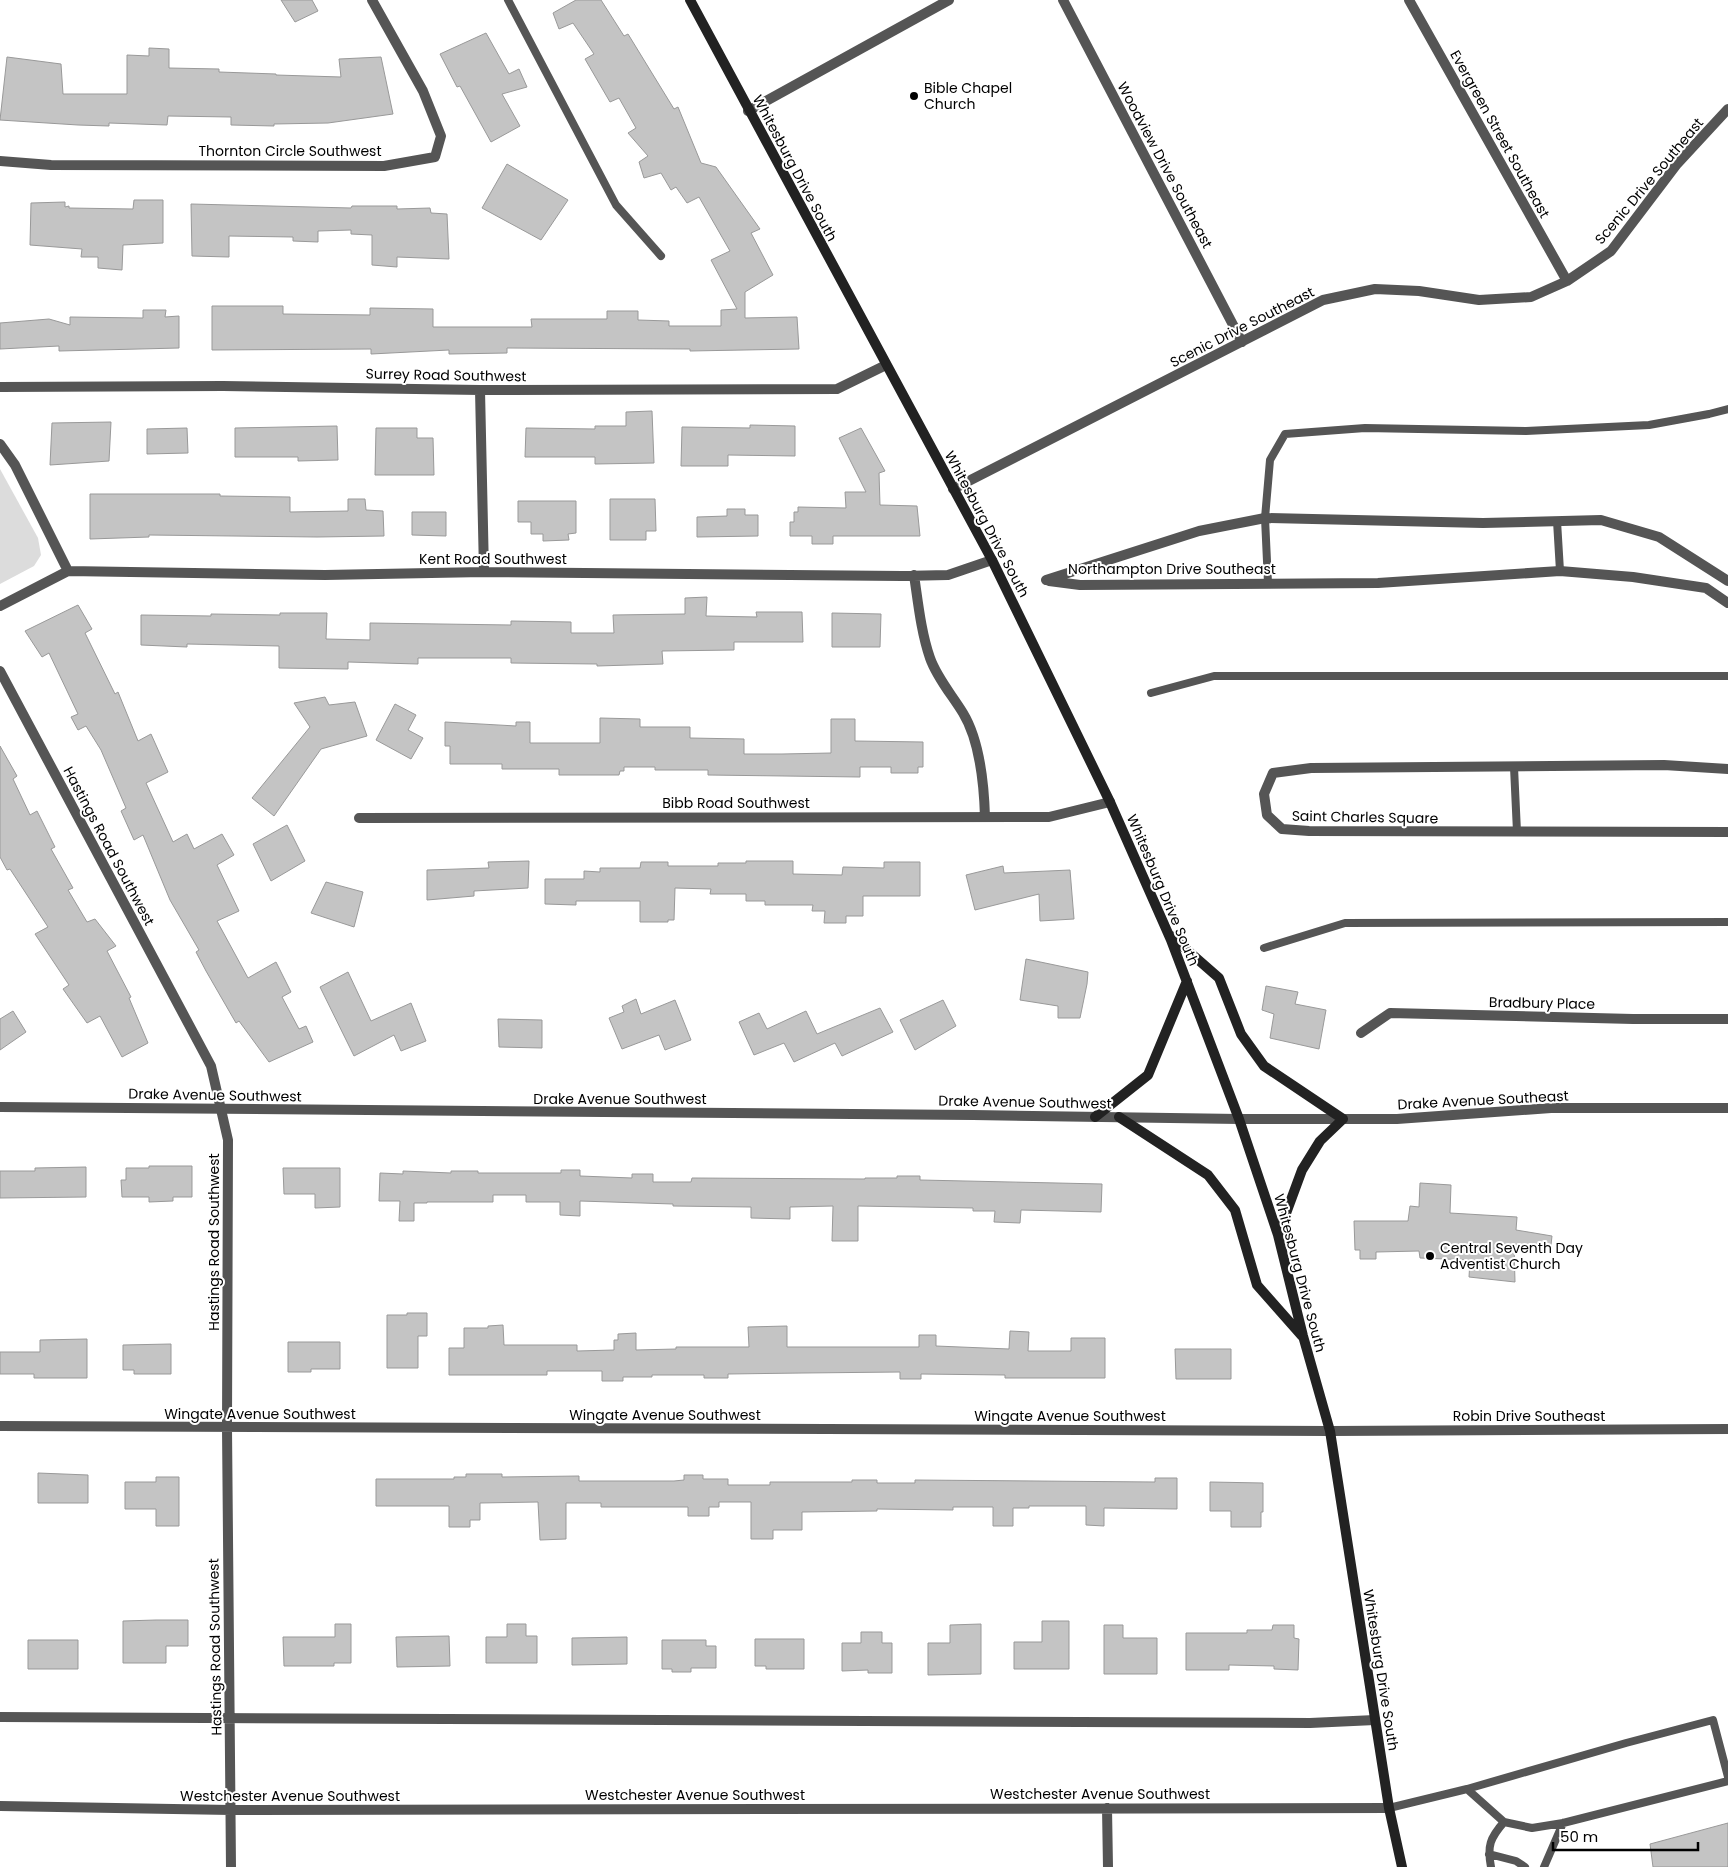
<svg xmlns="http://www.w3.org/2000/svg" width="1728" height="1867" font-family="Poppins,sans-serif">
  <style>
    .green { fill: #dcdcdc }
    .building { fill: #c4c4c4; stroke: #999 }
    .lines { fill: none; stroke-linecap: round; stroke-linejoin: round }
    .service { stroke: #555; stroke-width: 8 }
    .minor { stroke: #555; stroke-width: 10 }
    .tertiary { stroke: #555; stroke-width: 10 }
    .secondary { stroke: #222; stroke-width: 10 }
    .poi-dot { fill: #000; stroke: #fff; stroke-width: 2 }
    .labels { text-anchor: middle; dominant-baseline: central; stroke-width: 4; stroke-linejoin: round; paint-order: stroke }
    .poi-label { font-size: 14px; fill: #000; stroke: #fff; text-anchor: start }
    .street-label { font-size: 14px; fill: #000; stroke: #fff }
  </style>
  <rect width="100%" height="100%" fill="#fff"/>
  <!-- green -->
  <path class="green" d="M0 469 38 538 41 555 34 566 0 584Z"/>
  <!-- building -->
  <path class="building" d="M281 0H312L318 11 295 22Z
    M576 0H601L624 36 628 34 674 109 678 107 701 163 716 167 760 229 751 233 773 275 745 292V318L797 317 799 349 690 351V349L507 348V353L449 354V350L371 354V349L212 350V306H283V314L370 315V308L433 309V327H532L531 319H607V311H638V320L669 321V326H721V310L737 309 711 260 730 251 699 197 687 203 676 187 671 190 661 173 644 178 639 162 648 156 628 133 636 128 619 98 610 102 585 59 594 54 573 23 559 29 553 13Z
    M486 33 509 74 519 69 527 87 502 94 520 126 491 142 460 86 457 87 440 54Z
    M149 48 169 49V68L219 69V72L276 74V75L341 77 339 59 381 57 393 114 328 123 274 124V126L231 125V117L168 116 167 125 109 123V126L78 125 0 120 7 57 61 64 63 94H127V55L149 56Z
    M507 164 568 200 541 240 482 208Z
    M134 200H163V243L123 245 122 270 98 268V257H81L82 249 30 245 31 203 65 202V207L69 206V208L133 209Z
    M191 204 351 208 352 206H397V209L430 208 431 213 447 214 449 259 397 257V267L372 265V235L351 234V230L318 231V242L293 241V237L229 236V257L192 256Z
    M143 310H166L165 317 179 316V348L59 351V346L0 349V323L49 319 70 325V317L143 318Z
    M652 411 654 463 595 464V457H525L526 428 595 429V426H626V412Z
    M111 422 109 461 50 465 52 423Z
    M750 425 795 426V456L728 455V466H681L682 427 750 428Z
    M337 426 338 460 298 461V457H235V428Z
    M187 428 188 453 147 454V429Z
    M376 428H417V438H433L434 475H375Z
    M861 428 885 471 879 473 880 505 917 506 920 536H833V544H812V536H790V522H794V512H798V507L846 508 845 492H866L839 438Z
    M90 494H220V496L290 497V512L348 511V499H365L366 510 383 511 384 536 317 537 149 535V537L90 539Z
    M610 499H655L656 531H646V540H610Z
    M518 501H576V533L568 534 569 540 543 541V534H531V522H518Z
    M727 509H745V515H758V536L697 537V517L727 516Z
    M412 512H446V536L412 535Z
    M707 597 706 616 757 617 756 612H802L803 642H734V650L662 651 663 664 597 666V664L511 663V658H418V664L348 662V669L279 668V646L187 644V647L141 645V615L211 616V614L280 615V613H327L326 639 370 640V623L511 625V621L571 622V633H614L613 615 685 614V598Z
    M78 605 92 629 85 633 115 694 118 692 138 741 151 734 168 772 146 783 173 842 187 834 194 849 222 834 234 855 217 865 239 911 217 921 248 978 276 962 291 992 282 997 299 1029 306 1026 313 1042 269 1062 239 1021 236 1023 206 971 196 952 199 950 170 900 143 835 134 840 121 811 126 808 101 750 86 726 78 730 71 717 78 714 49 653 42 657 25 631Z
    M832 613 881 614 880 647H832Z
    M325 697 329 705 355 702 367 736 321 749 274 816 252 798 310 727 294 703Z
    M395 704 416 715 408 730 423 738 411 759 376 740Z
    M600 718 640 719V727H690V738L744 739V754H782L831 753V719H855V741L923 742V767H918V773H891V767H860V777L708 775V770H655V767H624V771H620L619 775H559V769H502V764H450V746H445V722L516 726V722H530V743H600Z
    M0 746 17 776 13 779 30 815 37 811 55 847 51 849 73 888 68 890 87 922 95 919 116 946 107 951 131 997 129 998 148 1043 122 1057 100 1016 87 1023 63 989 69 985 35 934 48 927 10 869 7 870 0 857Z
    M287 825 305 861 271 881 253 844Z
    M529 861 528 888 474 891V896L427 900V870L489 868 488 862Z
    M746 861H793V874L842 875 843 867 884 868V862H920V896H863V916H846V923H824L825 911H812L813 905H765V901H746V894H710L711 889 675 888 674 920H668V922H640V901H576V905L545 904V879H584V871L600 872V868H640L641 862H668V866H718V863H746Z
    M1003 866 1004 873 1070 870 1074 919 1040 921 1039 894 975 910 966 875Z
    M326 882 363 892 354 927 311 913Z
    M1026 959 1088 972 1087 984 1080 1018H1058V1006L1020 1000Z
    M348 972 371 1021 411 1003 426 1041 401 1051 394 1035 354 1056 320 987Z
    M1266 986 1298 992 1295 1004 1326 1010 1319 1049 1270 1038 1274 1014 1262 1010Z
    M636 999 641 1014 675 1000 691 1040 665 1050 659 1035 622 1049 609 1018 624 1012 622 1006Z
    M943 1000 956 1026 915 1050 900 1020Z
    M880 1008 893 1032 842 1056 835 1043 794 1062 784 1043 754 1055 739 1022 759 1013 767 1029 806 1011 817 1034Z
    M13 1011 26 1032 0 1050V1019Z
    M498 1019 542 1020V1048L499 1047Z
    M149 1166H192V1197H173V1201L149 1202V1197H122L121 1180H126V1168H149Z
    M86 1167V1197L0 1198V1171H35V1168Z
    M283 1168H340V1207L315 1208V1194H284Z
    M561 1170H580V1176L632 1178V1174H653V1182H691L692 1178 865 1179V1178H897V1176H920V1180L1102 1184 1101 1212 1021 1210 1020 1223 994 1222 995 1211H973V1208L858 1206V1241H832L833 1206 790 1207V1219L751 1218V1207L673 1206V1204L580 1201V1216L560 1215V1202H526V1195H493V1202H427V1203H414V1221H399L400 1201H379L380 1173 403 1174V1171L451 1173V1171H478V1173H561Z
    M1420 1183 1451 1185 1450 1213 1517 1217 1516 1230 1552 1236 1551 1245H1514L1515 1282 1469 1277 1470 1260 1420 1258 1419 1251 1376 1252V1259H1360V1250H1355L1354 1221H1408L1410 1206 1419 1207Z
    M407 1313H427V1336H418V1368H387V1315H407Z
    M503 1325 504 1345H577V1351L614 1350V1340H618V1334L636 1333V1350L676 1349V1347H749L748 1327 787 1326V1347H919V1335H936V1346L1009 1349 1010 1331 1029 1332 1028 1351H1071V1338H1105V1378H1005V1375L921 1374V1379H900V1372L803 1373 728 1374V1378H704V1375H652V1377H623V1381H602V1371H547V1375H449V1348H464V1328H488V1326Z
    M87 1339V1378H34V1374H0V1352H40V1340Z
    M288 1342H340V1369H311V1372H288Z
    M171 1344V1374H134V1370H123V1345Z
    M1175 1349H1231V1379H1176Z
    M38 1473 88 1475V1503H38Z
    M466 1474H502V1477L579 1476V1481H674L684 1480V1475H703V1479H728V1485H770V1482H852V1480H877V1483H915V1480L1155 1482V1478H1177V1509L1104 1508V1526L1086 1525V1506H1029V1508H1013V1526H993V1507H953V1510L877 1509V1511L802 1512V1530H773V1539H751V1502H719V1507H709V1516H688V1507H601V1503H566V1539L540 1540 538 1502 480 1503V1520H470V1527H449V1506H376V1479H454V1477H466Z
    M156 1477H179V1526H156V1509H125V1482H156Z
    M1210 1482 1263 1483V1512H1261V1527H1231V1511H1210Z
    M156 1620H188V1646H166V1663H123V1621Z
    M1042 1621H1069V1669H1014V1642H1042Z
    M335 1624H351V1663H334V1666H284L283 1637H335Z
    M507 1624H526V1636H537V1663H486V1637H507Z
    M981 1624V1674L928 1675V1643H950V1625Z
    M1104 1625H1123V1638H1157V1674H1104Z
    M1273 1625H1294V1638L1299 1639 1298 1670 1274 1669V1666L1229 1665V1670H1186V1633H1247V1630H1272Z
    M861 1632H882V1643H892V1673H868V1670L842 1671V1643H861Z
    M449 1636 450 1666 397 1667 396 1637Z
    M627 1637V1664L572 1665V1638Z
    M755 1639H804V1669H766V1666H755Z
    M28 1640H78V1669H28Z
    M662 1640H706V1646H716V1668H691V1672H672V1669H662Z
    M1728 1823V1867H1653L1650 1844Z"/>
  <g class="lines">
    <!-- service -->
    <path class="service" d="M508 0 616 205 661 256
      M1557 521 1560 571
      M1268 583 1265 518 1270 460 1285 434 1365 428 1526 431 1649 425 1709 414 1728 409
      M1151 693 1214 676H1728
      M1514 767 1517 832
      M1264 948 1345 923 1728 922
      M1728 1777 1713 1720 1626 1743 1467 1789 1504 1822 1532 1828 1563 1823 1728 1781
      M1389 1808 1467 1789
      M1489 1854 1516 1861 1525 1867
      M1491 1867C1487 1846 1490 1838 1504 1822
      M1544 1867 1563 1823"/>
    <!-- minor -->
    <path class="minor" d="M1063 0 1242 342
      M1409 0 1567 281
      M748 111 949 0
      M0 161 51 165 384 166 435 157 441 136 423 91 372 0
      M0 387 223 386 480 390 837 389 886 365
      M480 390 484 572
      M0 444 15 465 68 571
      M953 489 1323 300 1375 289 1419 291 1479 300 1531 297 1567 281 1611 251 1677 164 1728 109
      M914 575C918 602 921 632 930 658 937 678 952 695 963 713 980 741 984 784 985 817
      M1046 580 1199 531 1265 518 1483 523 1601 520 1659 537 1728 581
      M1049 581 1080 585 1378 583 1560 571 1633 577 1706 588 1728 603
      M0 606 68 571 325 575 484 572 902 576 948 575 992 560
      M0 671 211 1066 228 1140 227 1428 231 1867
      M1728 769 1664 765 1311 768 1273 773 1264 794 1267 815 1282 829 1309 831 1728 832
      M359 818 1049 817 1110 802
      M1361 1033 1390 1013 1633 1019H1728
      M0 1426 1330 1431 1728 1429
      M0 1717 1310 1723 1375 1720
      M0 1806 231 1810 1389 1808
      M1107 1808 1108 1867"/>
    <!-- tertiary -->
    <path class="tertiary" d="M0 1107 973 1115 1239 1119H1397L1551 1108H1728"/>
    <!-- secondary -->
    <path class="secondary" d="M690 0 992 560 1110 802 1171 940 1239 1119 1278 1235 1303 1336 1330 1431 1389 1808 1402 1867
      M1171 936 1219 978 1241 1034 1264 1066 1343 1119 1320 1141 1302 1170 1278 1235
      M1095 1117 1148 1075 1187 981
      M1119 1117 1208 1175 1235 1210 1257 1285 1302 1336"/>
  </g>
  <!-- markers -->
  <g class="poi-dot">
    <circle cx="914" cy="96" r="5"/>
    <circle cx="1430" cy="1256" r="5"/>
  </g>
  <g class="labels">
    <!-- poi labels -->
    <g class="poi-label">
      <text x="924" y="88">Bible Chapel<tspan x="924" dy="16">Church</tspan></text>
      <text x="1440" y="1248">Central Seventh Day<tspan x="1440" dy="16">Adventist Church</tspan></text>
    </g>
    <!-- street labels -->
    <g class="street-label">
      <text transform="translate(1500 134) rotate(61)">Evergreen Street Southeast</text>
      <text x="290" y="151">Thornton Circle Southwest</text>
      <text transform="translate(1165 165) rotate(62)">Woodview Drive Southeast</text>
      <text transform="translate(795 168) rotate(62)">Whitesburg Drive South</text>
      <text transform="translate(1649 181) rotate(-50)">Scenic Drive Southeast</text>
      <text transform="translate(1242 327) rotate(-27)">Scenic Drive Southeast</text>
      <text transform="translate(446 375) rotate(1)">Surrey Road Southwest</text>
      <text transform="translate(987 524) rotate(62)">Whitesburg Drive South</text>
      <text x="493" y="559">Kent Road Southwest</text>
      <text x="1172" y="569">Northampton Drive Southeast</text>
      <text x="736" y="803">Bibb Road Southwest</text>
      <text transform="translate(1365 817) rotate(1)">Saint Charles Square</text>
      <text transform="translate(109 846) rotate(62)">Hastings Road Southwest</text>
      <text transform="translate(1163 890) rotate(67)">Whitesburg Drive South</text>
      <text transform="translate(1542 1003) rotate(1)">Bradbury Place</text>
      <text transform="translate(215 1095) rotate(1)">Drake Avenue Southwest</text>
      <text x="620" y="1099">Drake Avenue Southwest</text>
      <text transform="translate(1483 1100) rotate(-3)">Drake Avenue Southeast</text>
      <text transform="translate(1025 1102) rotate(1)">Drake Avenue Southwest</text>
      <text transform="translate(214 1242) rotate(-90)">Hastings Road Southwest</text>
      <text transform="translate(1300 1273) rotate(75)">Whitesburg Drive South</text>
      <text x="260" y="1414">Wingate Avenue Southwest</text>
      <text x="665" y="1415">Wingate Avenue Southwest</text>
      <text x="1070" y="1416">Wingate Avenue Southwest</text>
      <text x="1529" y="1416">Robin Drive Southeast</text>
      <text transform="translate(215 1647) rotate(-91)">Hastings Road Southwest</text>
      <text transform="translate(1381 1670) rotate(81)">Whitesburg Drive South</text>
      <text x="1100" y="1794">Westchester Avenue Southwest</text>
      <text x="695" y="1795">Westchester Avenue Southwest</text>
      <text x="290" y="1796">Westchester Avenue Southwest</text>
    </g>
  </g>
  <!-- scale -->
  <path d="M1553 1842v8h145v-8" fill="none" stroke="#000000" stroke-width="2.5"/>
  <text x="1560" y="1842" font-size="15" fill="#000000" stroke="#ffffff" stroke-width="4" paint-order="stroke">50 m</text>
</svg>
